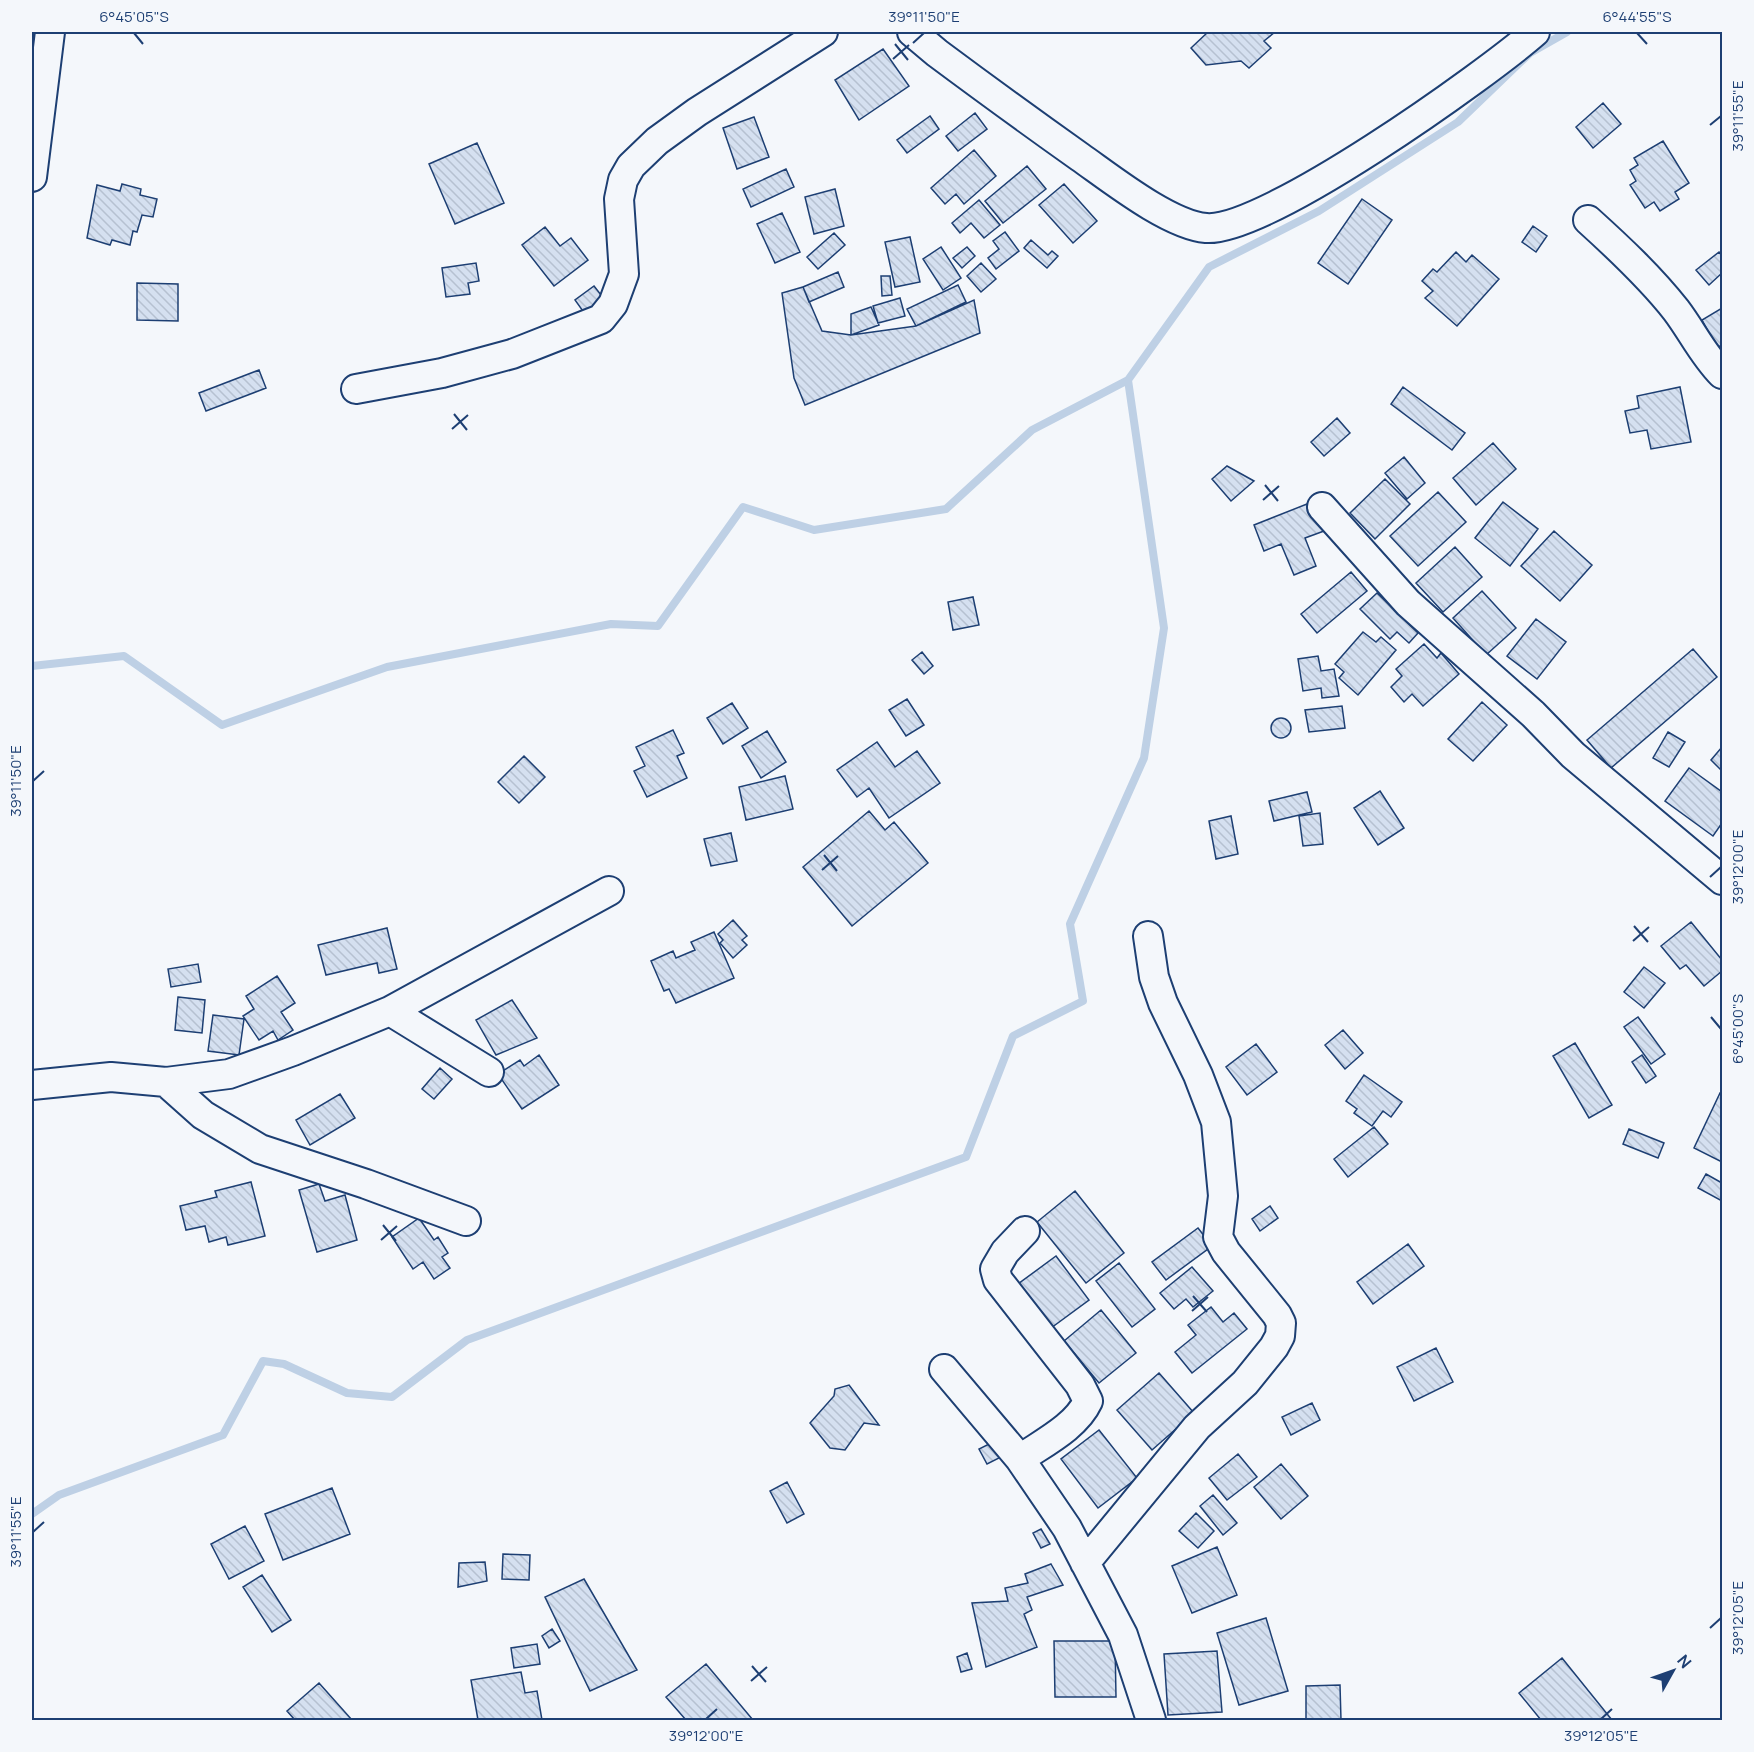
<svg xmlns="http://www.w3.org/2000/svg" width="1754" height="1752" font-family="Manrope,sans-serif">
  <style>
    .lines { fill: none; stroke-linecap: round; stroke-linejoin: round }
    .stream { stroke: #bed0e5; stroke-width: 8 }
    .building { fill: url(#building-back-hatch); stroke: #1d3f73; stroke-width: 1.5 }
    .minor-casing { stroke: #1d3f73; stroke-width: 32 }
    .minor { stroke: #f4f7fb; stroke-width: 28 }
    .ticks { fill: none; stroke: #1d3f73; stroke-width: 2 }
    .neatline { fill: none; stroke: #1d3f73; stroke-width: 2 }
    .ticks-label { font-size: 15px; text-anchor: middle; fill: #1d3f73 }
  </style>
  <defs>
    <pattern id="building-back-hatch" width="6" height="6" patternUnits="userSpaceOnUse" patternTransform="scale(1.5)"><rect width="6" height="6" fill="#d5e0f0"/><path d="M-1 5l2 2M0 0l6 6M5-1l2 2" fill="none" stroke="#b6c1d1"/></pattern>
  </defs>
  <rect width="100%" height="100%" fill="#f4f7fb"/>
  <g class="lines">
    <!-- stream -->
    <path class="stream" d="M32 666 124 656 222 725 387 667 611 624 658 626 743 507 814 530 946 509 1032 430 1128 380
      M32 1514 59 1495 223 1435 263 1361 284 1364 347 1393 392 1397 467 1340 966 1157 1013 1036 1083 1001 1070 924 1144 758 1164 628 1128 380 1209 267 1319 211 1458 122 1530 53 1567 32"/>
  </g>
  <!-- building -->
  <path class="building" d="M1208 32H1275L1264 41 1271 48 1249 68 1241 61 1206 65 1191 48Z
    M883 49 909 86 859 120 835 80Z
    M1603 103 1621 124 1593 148 1576 127Z
    M975 113 987 129 958 151 946 136Z
    M930 116 939 129 907 153 897 140Z
    M754 117 769 157 737 169 723 128Z
    M1663 141 1689 183 1675 192 1679 199 1660 211 1654 202 1645 208 1630 185 1636 181 1630 170 1638 165 1634 158Z
    M477 143 504 203 455 224 429 164Z
    M974 150 996 176 964 204 956 194 945 204 931 188Z
    M1027 166 1046 189 1003 223 985 201Z
    M786 169 794 187 751 207 743 189Z
    M122 184 141 189 140 195 157 199 153 217 142 215 137 232 133 231 130 245 112 240 110 245 87 238 97 185 120 191Z
    M1064 184 1097 221 1073 243 1039 205Z
    M835 189 844 226 814 234 805 197Z
    M1362 199 1392 220 1348 284 1318 263Z
    M979 200 1000 225 984 238 971 223 960 233 952 223Z
    M782 213 800 252 775 263 757 224Z
    M1533 226 1547 236 1536 252 1522 242Z
    M545 227 560 246 571 238 588 260 554 286 522 245Z
    M1005 232 1019 251 996 269 988 258 999 249 993 241Z
    M834 233 845 245 818 269 807 257Z
    M910 237 920 282 895 287 885 242Z
    M1031 240 1048 255 1052 251 1058 256 1047 268 1024 248Z
    M941 247 961 278 943 290 923 259Z
    M967 247 975 256 962 268 953 258Z
    M1456 252 1466 262 1472 255 1499 279 1457 326 1425 298 1433 291 1422 281 1433 269 1437 272Z
    M1719 252 1722 256V273L1709 285 1696 270Z
    M476 263 479 281 468 283 470 294 446 297 442 268Z
    M981 263 996 279 981 292 967 276Z
    M838 272 844 287 809 302 803 287Z
    M881 276H890L892 295 882 296Z
    M137 283 178 284V321L137 320Z
    M958 285 966 302 916 326 907 309Z
    M594 286 605 300 585 314 575 300Z
    M803 287 822 331 851 335 916 326 974 300 980 333 805 405 794 378 782 293Z
    M900 298 905 316 878 323 873 306Z
    M871 307 879 325 851 335V314Z
    M1722 308V345L1717 348 1702 320Z
    M259 370 266 388 206 411 199 393Z
    M1403 387 1465 433 1452 450 1391 404Z
    M1680 387 1691 442 1651 449 1647 430 1630 433 1625 411 1639 408 1637 396Z
    M1337 418 1350 433 1324 456 1311 442Z
    M1493 443 1516 469 1476 505 1453 478Z
    M1404 457 1425 483 1407 499 1385 473Z
    M1227 466 1254 481 1231 501 1212 479Z
    M1385 479 1410 504 1375 539 1350 513Z
    M1438 492 1466 522 1418 566 1390 536Z
    M1312 502 1324 531 1305 538 1316 566 1294 575 1281 544 1264 551 1254 525Z
    M1503 502 1538 529 1510 566 1475 538Z
    M1554 531 1592 565 1560 601 1521 566Z
    M1455 547 1482 577 1443 612 1416 583Z
    M1351 572 1367 591 1317 633 1301 614Z
    M1482 591 1516 628 1486 655 1453 618Z
    M1377 593 1418 633 1409 643 1397 632 1390 639 1360 609Z
    M973 597 979 625 953 630 948 602Z
    M1536 619 1566 642 1537 679 1507 656Z
    M1363 632 1376 642 1381 637 1396 650 1358 695 1339 678 1344 672 1335 664Z
    M1424 644 1437 658 1441 653 1459 674 1423 706 1412 694 1404 702 1391 687 1402 676 1396 669Z
    M1693 649 1717 677 1611 768 1587 740Z
    M922 652 933 666 924 674 912 660Z
    M1318 656 1321 671 1334 669 1339 696 1322 698 1321 688 1303 691 1298 659Z
    M907 699 924 725 906 736 889 710Z
    M1482 702 1507 725 1473 761 1448 739Z
    M732 703 748 728 723 744 707 718Z
    M1342 706 1345 728 1309 732 1305 710Z
    M1271 728a10 10 0 1 1 20 0a10 10 0 1 1-20 0Z
    M673 730 684 753 677 756 687 778 647 797 634 771 645 766 636 747Z
    M767 731 786 762 761 778 742 746Z
    M1668 732 1685 742 1669 767 1653 758Z
    M877 742 895 767 917 751 940 783 889 818 869 788 857 797 837 770Z
    M1722 747V771L1711 760Z
    M524 756 545 777 519 803 498 782Z
    M1689 768 1722 792V823L1713 836 1665 801Z
    M785 776 793 809 746 820 739 787Z
    M1380 791 1404 828 1378 845 1354 808Z
    M1307 792 1312 812 1274 821 1269 801Z
    M869 811 885 830 894 822 928 863 852 926 803 867Z
    M1320 813 1323 844 1303 846 1299 816Z
    M1231 816 1238 854 1216 859 1209 821Z
    M731 833 737 861 711 866 704 839Z
    M733 920 747 936 742 940 747 945 733 958 720 943 723 940 718 934Z
    M1691 922 1722 960V971L1704 986 1686 965 1680 969 1661 946Z
    M387 928 397 969 379 973 377 963 326 975 318 945Z
    M714 932 734 978 676 1003 669 989 664 991 651 961 673 951 676 958 695 950 691 942Z
    M198 964 201 982 171 987 168 969Z
    M1644 967 1665 983 1644 1008 1624 992Z
    M277 976 295 1003 281 1012 293 1030 278 1040 273 1031 259 1040 243 1016 254 1009 246 996Z
    M178 997 205 1000 202 1033 175 1030Z
    M512 1000 537 1038 496 1055 476 1020Z
    M213 1015 244 1019 239 1055 208 1051Z
    M1638 1017 1665 1054 1651 1064 1624 1027Z
    M1343 1030 1363 1053 1345 1069 1325 1045Z
    M1575 1043 1612 1105 1589 1118 1553 1056Z
    M1256 1044 1277 1072 1247 1095 1226 1067Z
    M539 1055 559 1085 522 1109 498 1074 520 1060 524 1066Z
    M1642 1055 1656 1076 1646 1083 1632 1062Z
    M440 1068 452 1079 434 1099 422 1089Z
    M1364 1075 1402 1102 1391 1117 1383 1111 1372 1126 1354 1113 1357 1109 1346 1101Z
    M1720 1093 1722 1094V1162L1694 1148Z
    M340 1094 355 1118 310 1145 296 1120Z
    M1374 1127 1388 1144 1348 1177 1334 1159Z
    M1629 1129 1664 1143 1658 1158 1623 1144Z
    M1706 1174 1722 1183V1201L1698 1188Z
    M251 1182 265 1236 228 1245 226 1237 209 1242 205 1226 186 1230 180 1206 217 1197 215 1191Z
    M319 1184 325 1201 345 1195 357 1240 317 1252 299 1190Z
    M1075 1191 1124 1253 1086 1283 1037 1222Z
    M1270 1206 1278 1218 1260 1231 1252 1219Z
    M419 1218 434 1240 438 1237 448 1253 442 1257 450 1268 434 1279 423 1262 413 1269 392 1237Z
    M1198 1228 1212 1246 1166 1280 1152 1262Z
    M1408 1244 1424 1266 1373 1304 1357 1282Z
    M1056 1256 1089 1300 1051 1328 1018 1284Z
    M1119 1263 1155 1309 1132 1327 1096 1281Z
    M1192 1267 1213 1291 1193 1307 1186 1299 1174 1309 1160 1293Z
    M1211 1307 1223 1322 1234 1313 1247 1329 1192 1373 1175 1352 1196 1335 1188 1325Z
    M1101 1310 1136 1353 1099 1383 1064 1341Z
    M1436 1348 1453 1382 1414 1401 1397 1367Z
    M1159 1373 1194 1413 1152 1450 1117 1410Z
    M849 1385 879 1425 864 1423 845 1450 830 1448 810 1423 834 1396 835 1389Z
    M1312 1403 1320 1420 1291 1435 1282 1417Z
    M1099 1430 1137 1478 1098 1508 1061 1459Z
    M995 1441 1003 1456 987 1464 979 1449Z
    M1238 1454 1257 1477 1227 1500 1209 1478Z
    M1281 1464 1308 1496 1281 1519 1254 1487Z
    M787 1482 804 1514 787 1523 770 1491Z
    M332 1488 350 1534 283 1560 265 1514Z
    M1213 1495 1237 1523 1223 1535 1200 1506Z
    M1196 1513 1214 1531 1198 1548 1179 1531Z
    M245 1526 264 1561 229 1579 211 1544Z
    M1041 1529 1050 1544 1041 1548 1033 1533Z
    M1217 1547 1237 1595 1192 1613 1172 1566Z
    M503 1554 530 1555 529 1580 502 1579Z
    M485 1562 487 1581 458 1587 459 1563Z
    M1051 1564 1063 1585 1027 1597 1032 1610 1024 1614 1037 1647 986 1667 972 1603 1008 1601 1005 1588 1028 1583 1025 1574Z
    M262 1575 291 1620 272 1632 243 1587Z
    M584 1579 637 1670 590 1691 545 1597Z
    M1266 1618 1288 1691 1239 1705 1217 1633Z
    M552 1629 560 1641 549 1648 542 1636Z
    M1054 1641H1115L1116 1697H1055Z
    M537 1644 540 1664 514 1668 511 1648Z
    M1217 1651 1222 1712 1168 1715 1164 1654Z
    M967 1653 972 1669 961 1672 957 1657Z
    M1562 1658 1612 1720H1541L1519 1693Z
    M706 1664 753 1720H686L666 1697Z
    M521 1672 525 1693 537 1691 542 1720H478L471 1680Z
    M319 1683 352 1720H295L287 1711Z
    M1340 1685 1341 1720H1306V1686Z"/>
  <g class="lines">
    <!-- minor casing -->
    <g class="minor-casing">
      <path id="minor" d="M912 32 937 53C984 88 1032 123 1080 157 1110 178 1169 225 1206 228 1265 233 1486 75 1535 32
        M32 177 50 32
        M1588 220C1619 248 1650 277 1676 310 1692 331 1703 355 1722 374
        M356 389 442 373 512 354 601 319 613 304 624 274 619 199 623 180 631 166 657 141 697 112 823 32
        M1322 507 1408 603 1533 714 1573 755 1722 880
        M390 1011 489 1072
        M166 1082 203 1115 260 1149 366 1184 466 1221
        M32 1085 111 1077 166 1082 229 1074 293 1051 390 1011 609 891
        M944 1369 1020 1459 1067 1528 1123 1635 1151 1720
        M1020 1459C1043 1443 1076 1427 1088 1401L1080 1385 998 1280 995 1269 1005 1252 1025 1231
        M1085 1563 1197 1427 1245 1383 1274 1347 1280 1336 1281 1323 1277 1315 1226 1252 1218 1237 1223 1196 1216 1122 1198 1075 1163 1003 1154 977 1148 936"/>
    </g>
    <!-- minor -->
    <use href="#minor" class="minor"/>
  </g>
  <!-- ticks -->
  <path class="ticks" d="M134 33 143 44M1637 33 1647 44M913 43 924 33M895 44 908 60M893 59 909 45M1710 125 1721 116M454 414 467 430M452 429 468 415M1265 485 1278 501M1263 500 1279 486M33 781 44 771M824 855 837 871M822 870 838 856M1710 877 1721 867M1634 926 1648 942M1633 941 1649 927M1711 1017 1721 1029M383 1225 396 1241M381 1240 397 1226M1193 1296 1207 1312M1192 1311 1208 1297M33 1532 44 1522M1710 1628 1721 1618M752 1666 766 1682M751 1681 767 1667M706 1719 717 1709M1601 1719 1612 1709"/>
  <!-- border -->
  <rect width="1754" height="1752" fill="none" stroke="#f4f7fb" stroke-width="66"/>
  <!-- north arrow -->
  <g transform="translate(1673 1671) rotate(50)" stroke="#f4f7fb" stroke-width="4.5" paint-order="stroke">
  <path d="M0-4.5L10 22L0 15L-10 22Z" fill="#1d3f73"/>
  <text y="-9" font-size="16" font-weight="bold" text-anchor="middle" fill="#1d3f73">N</text>
  </g>
  <rect x="33" y="33" width="1688" height="1686" class="neatline"/>
  <g class="ticks-label">
    <text x="134" y="22">6°45'05"S</text>
    <text x="924" y="22">39°11'50"E</text>
    <text x="1637" y="22">6°44'55"S</text>
    <text transform="translate(1738 116) rotate(-90)" y="5">39°11'55"E</text>
    <text transform="translate(16 781) rotate(-90)" y="5">39°11'50"E</text>
    <text transform="translate(1738 867) rotate(-90)" y="5">39°12'00"E</text>
    <text transform="translate(1738 1029) rotate(-90)" y="5">6°45'00"S</text>
    <text transform="translate(16 1532) rotate(-90)" y="5">39°11'55"E</text>
    <text transform="translate(1738 1618) rotate(-90)" y="5">39°12'05"E</text>
    <text x="706" y="1741">39°12'00"E</text>
    <text x="1601" y="1741">39°12'05"E</text>
  </g>
</svg>
